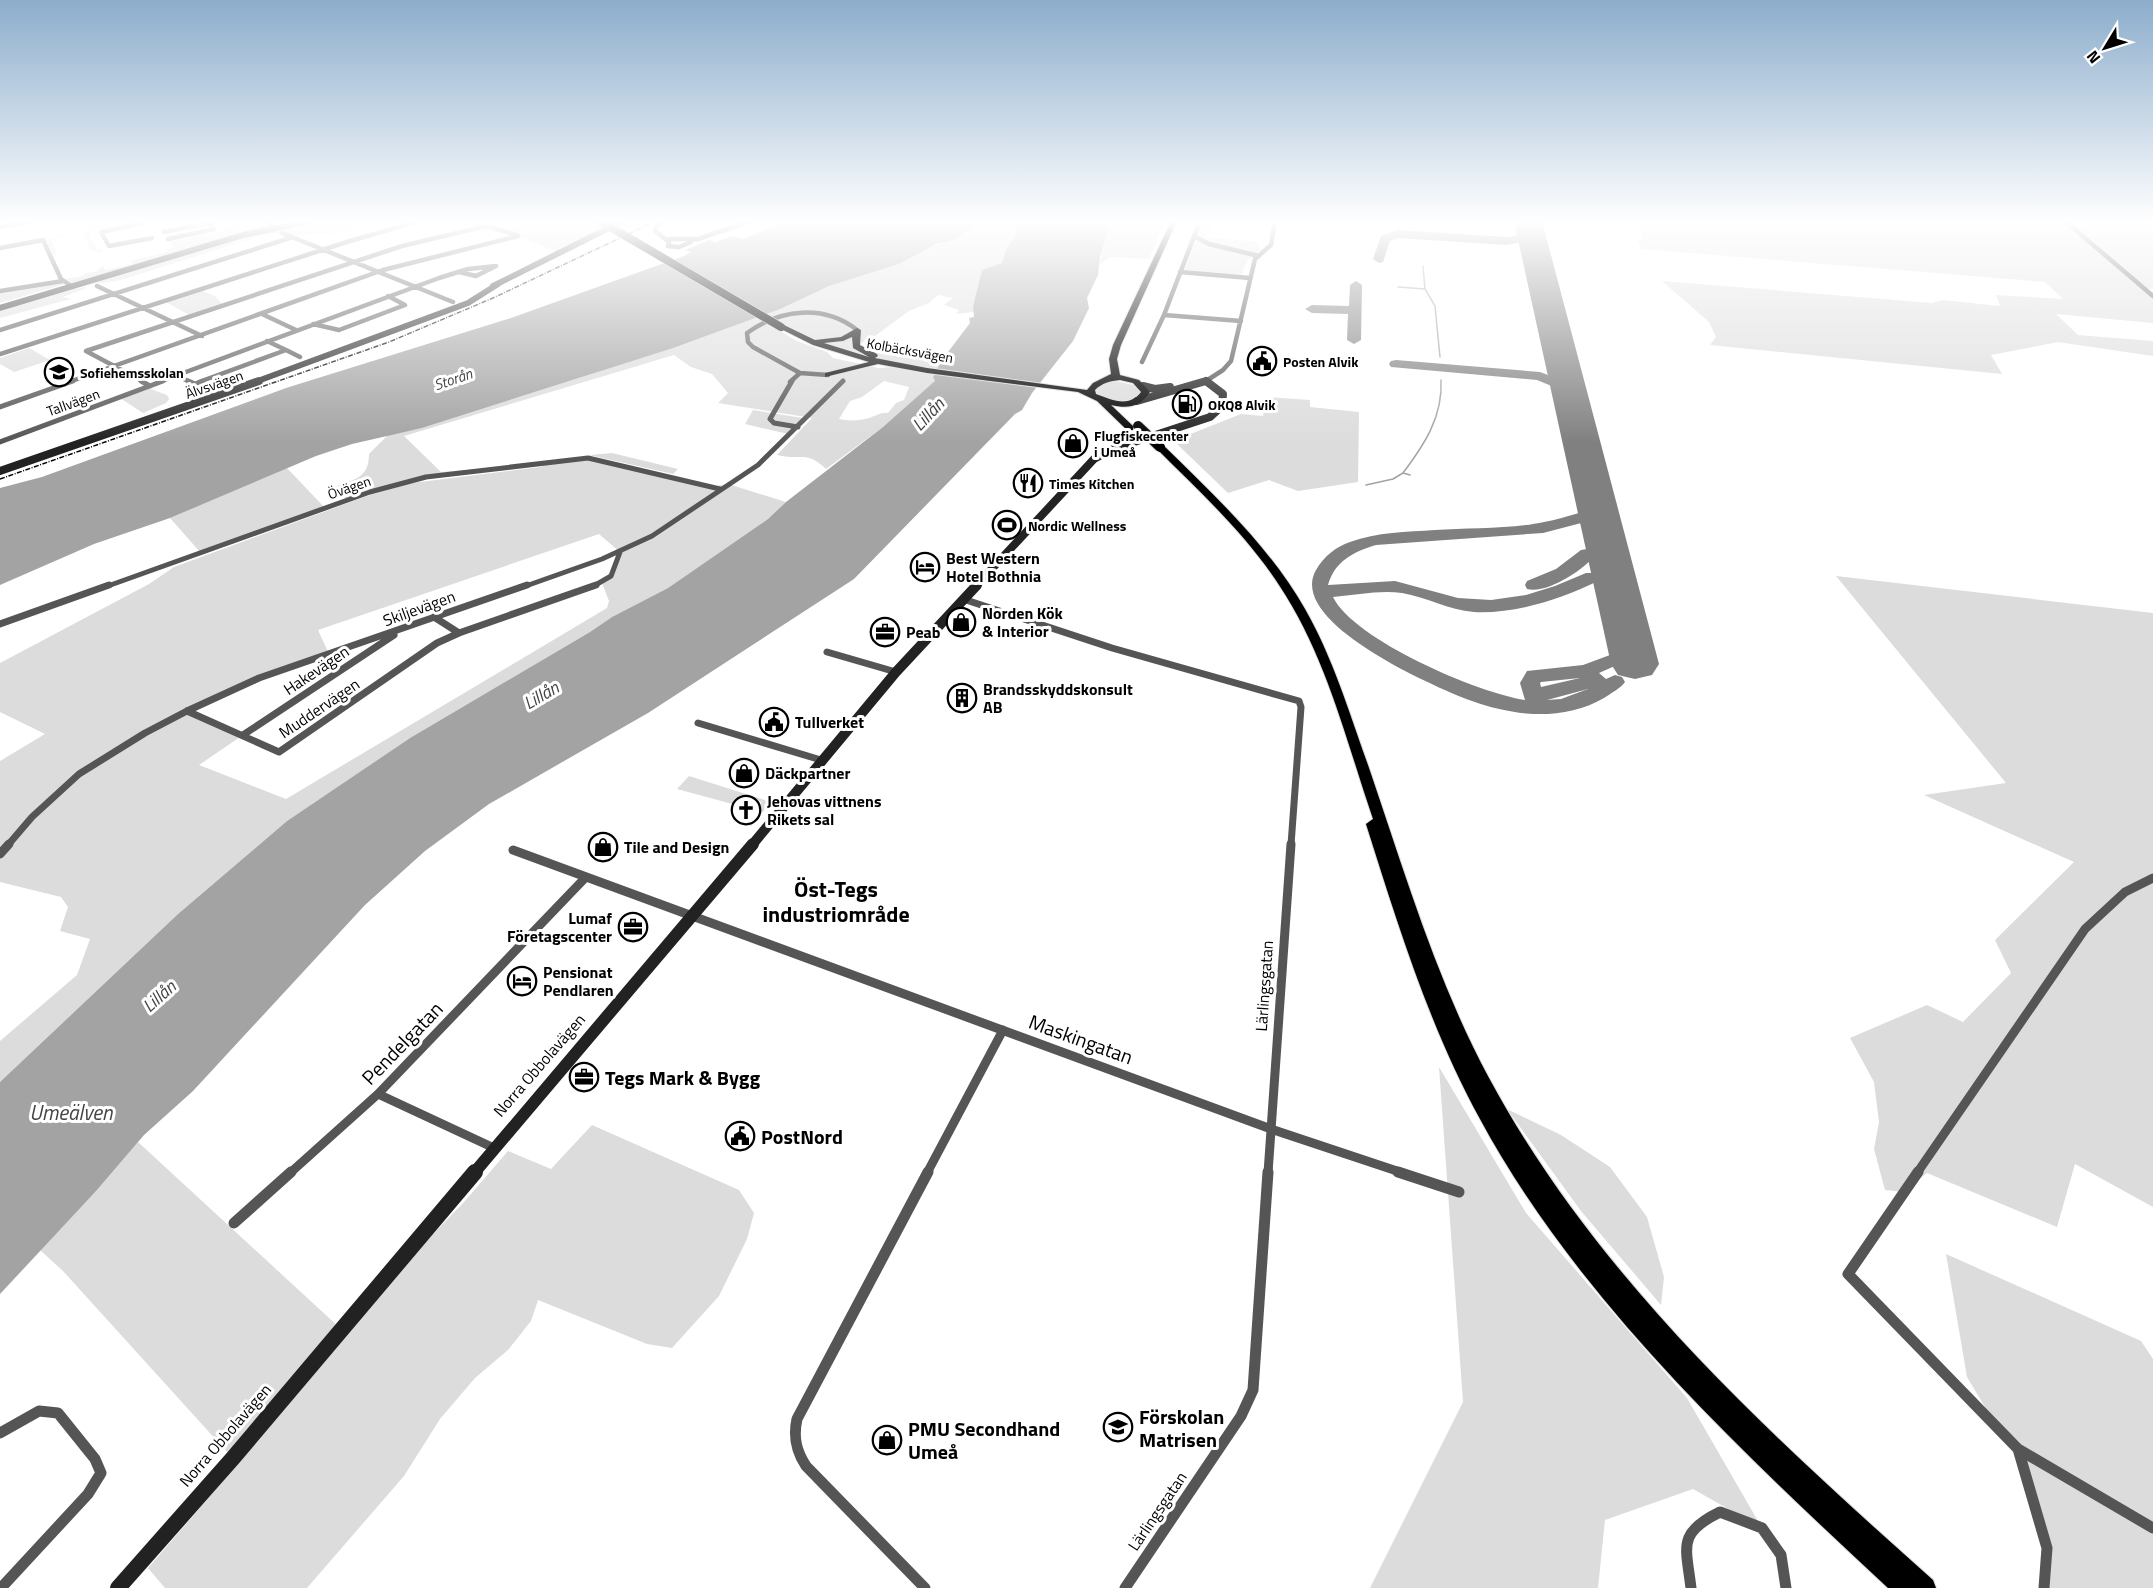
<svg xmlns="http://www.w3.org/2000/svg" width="2153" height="1588" font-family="'Titillium Web',sans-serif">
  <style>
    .green { fill: #dcdcdc; fill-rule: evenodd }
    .water { fill: #a3a3a3 }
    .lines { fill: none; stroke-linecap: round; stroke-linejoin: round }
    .stream { stroke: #a3a3a3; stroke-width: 1.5 }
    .taxiway { fill: #808080; fill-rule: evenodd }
    .runway { fill: #808080; fill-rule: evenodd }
    .highway-casing { stroke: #dbdbdb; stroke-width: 2 }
    .street-far4 { stroke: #555; stroke-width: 4.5 }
    .street-far3 { stroke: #555; stroke-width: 5 }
    .street-far2 { stroke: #555; stroke-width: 7 }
    .street-far1 { stroke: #555; stroke-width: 9 }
    .street { stroke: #555; stroke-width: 11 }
    .secondary-far4 { stroke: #222; stroke-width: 6 }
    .secondary-far3 { stroke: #222; stroke-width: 8 }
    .secondary-far2 { stroke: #222; stroke-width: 10 }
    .secondary-far1 { stroke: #222; stroke-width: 12 }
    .secondary { stroke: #222; stroke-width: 16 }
    .highway { fill: #000; fill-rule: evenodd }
    .rail { stroke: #000; stroke-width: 1.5; stroke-dasharray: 5 1.5 1 1.5; stroke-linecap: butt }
    .highway-bridge-far1-casing { stroke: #dbdbdb; stroke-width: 9; stroke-linecap: butt }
    .highway-bridge-casing { stroke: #dbdbdb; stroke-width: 12; stroke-linecap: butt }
    .highway-bridge-far1 { stroke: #000; stroke-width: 8 }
    .highway-bridge { stroke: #000; stroke-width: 10 }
    .labels { text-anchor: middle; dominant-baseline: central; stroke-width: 6; stroke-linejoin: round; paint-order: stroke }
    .far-street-label { font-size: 14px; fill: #000; stroke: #fff }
    .far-poi-label { font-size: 14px; font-weight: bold; fill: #000; stroke: #fff; text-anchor: start }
    .far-water-label { font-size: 15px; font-style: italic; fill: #444; stroke: #fff }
    .poi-label { font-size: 16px; font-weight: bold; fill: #000; stroke: #fff; text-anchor: start }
    .street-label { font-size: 16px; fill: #000; stroke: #fff }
    .water-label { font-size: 18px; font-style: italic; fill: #444; stroke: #fff }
    .near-street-label { font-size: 20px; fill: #000; stroke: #fff }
    .near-poi-label { font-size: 20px; font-weight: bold; fill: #000; stroke: #fff; text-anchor: start }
    .near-water-label { font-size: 21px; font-style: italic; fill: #444; stroke: #fff }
    .district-label { font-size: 22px; font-weight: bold; fill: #000; stroke: #fff }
  </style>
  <rect width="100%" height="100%" fill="#fff"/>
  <!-- green -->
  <path class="green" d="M81 221H110L108 222 110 225H114L92 230 93 232 89 233 97 250 101 249 103 252 92 251 83 234 90 231 87 230 51 240 57 254 53 255 46 240 98 225 96 223 84 226Z
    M223 221H269V226L240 232V234L72 283 64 279 84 276 83 274 97 271 103 266 105 270 133 264 131 260 146 261 134 260 168 252 167 249 172 248 176 252 170 242 222 231 221 229 227 227Z
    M317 221H392L328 234 312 233 290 238 282 233 267 234 121 280 97 284 100 281 217 244Z
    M397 221H652L631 228 605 230 560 253 506 231 522 225 508 221 492 227 477 223 439 226Z
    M1005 221 1014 224 1018 231 1002 263 982 270 974 312 956 314 959 310 944 305 953 298 938 295 929 303 909 311 875 336 869 335 860 345C883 360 916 356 942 360L936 371 913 368 915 365 866 357 814 341 762 316 829 286 899 264C916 253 935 245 953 239 961 237 967 231 974 227 984 223 994 221 1005 221Z
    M1111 221H1165L1149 259 1111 257 1100 264 1104 243Z
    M1203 221H1213L1206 237 1258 242 1257 246 1261 249 1248 260 1241 275 1184 271Z
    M1636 221H2153V289L2146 288 2153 296V323L2056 314 2078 335 2153 341V356L2058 342 1991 355 2002 374 1710 345 1716 337 1709 322 1662 281 1932 303 1942 300 2000 306 1996 295 2063 299 2045 282 1641 249 1637 239H1643Z
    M59 283 65 284 0 303V292Z
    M84 287 86 288 63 297 71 299 0 318V309Z
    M200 290 215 296 223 305 189 315 164 301Z
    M757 317 797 341 827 352 833 358 879 368 892 367 935 373 933 377 936 381 883 427 826 469C806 450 801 461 777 455L812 418 718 403 728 393 712 374 691 367 674 355 404 436 441 472 491 468 426 477 347 500 335 487C355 479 369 478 369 454L388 435 422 428 582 377ZM884 381 909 387 904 400 896 403 888 413C881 412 876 416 869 418 860 421 848 421 839 419L850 401 862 397Z
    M29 348 50 360 14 372 0 364V358Z
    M1114 381 1134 385 1140 391 1139 395C1124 408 1109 400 1094 393L1096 386Z
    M148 388 167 395 169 399 166 403 143 413 120 398Z
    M1266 397 1310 400V407L1359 412 1358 482 1298 491 1269 480 1228 493 1177 444 1188 435 1241 414 1263 416Z
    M753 410 803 418 788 434 745 424Z
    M612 453 678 469 673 474 589 455Z
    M588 458 711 487 728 484 786 502 768 519 668 588 612 617 590 632 410 738 287 821 178 914 0 1082V1041L77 975 90 939 60 931 68 907 61 897 0 882V761L45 734 0 712V663L149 584 174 567 367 496 412 483 540 467 562 459ZM599 534 620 552 611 576 602 583 609 601 607 608 286 799 199 765 243 735 187 711 259 678 329 654 318 630Z
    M286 467 325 508 200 552 170 518Z
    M1836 576 2153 613V1207L2075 1164 2057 1227 1927 1173 1903 1192 1885 1190 1874 1149 1879 1122 1874 1082 1850 1038 1927 1005 1963 1022 2011 973 1995 940 2074 862 1924 795 2006 783Z
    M689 776 771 802 751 826 747 824 752 818 750 816 762 802 744 797 736 805 677 789Z
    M1439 1067 1526 1213 1687 1398 1762 1528 1693 1489 1605 1520 1598 1588H1370L1463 1402Z
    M1507 1109 1561 1135 1610 1167 1647 1217 1664 1277 1661 1305 1581 1211Z
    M592 1125 739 1190 754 1213 747 1239 719 1296 672 1348 647 1344 538 1300 531 1321 508 1350 475 1378 440 1419 404 1476 307 1588H165L148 1568 238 1464 63 1271 40 1250 97 1190 138 1142 341 1329 464 1202 508 1151 551 1169Z
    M1946 1254 2141 1341 2153 1359V1588H2044L2047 1548 2018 1449 1988 1412 1967 1377Z"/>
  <!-- water -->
  <path class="water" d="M786 221H993L975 226 956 239 936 244 899 264 829 286 780 309 673 348 422 428 352 444 316 456 170 518 94 544 0 585V488L42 477 286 388 511 318 684 256 691 252 685 250 709 240 715 242 733 236 743 239Z
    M1005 221H1111L1100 257 1098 275 1087 298 1089 308 1073 341 1032 393 1022 410 1015 414 854 579 648 713 489 804 425 851 365 905 193 1091 144 1135 97 1190 0 1294V1082L178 914 287 821 410 738 590 632 612 617 668 588 768 519 786 502 883 427 935 381 933 377 942 360 970 323 969 318 974 317 973 307 982 270 1002 263 1006 250 1018 231 1014 224Z"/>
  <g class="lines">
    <!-- stream -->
    <path class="stream" d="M1423 266 1425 289 1435 306 1440 357
      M1398 287 1425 289
      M1410 475 1403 473C1424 445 1443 417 1441 380
      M1366 485 1393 479 1403 473"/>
    <!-- taxiway -->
    <path class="taxiway" d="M1531 228 1537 232 1528 241 1507 245 1398 238 1390 241 1383 262 1379 263 1373 259 1381 236 1397 230 1507 237 1520 235Z
      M1356 281 1362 285 1361 340 1354 344 1347 340 1348 314 1312 313 1305 309 1312 305 1349 306 1350 285Z
      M1396 360 1540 372 1569 383 1577 395 1575 398H1565L1559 389 1537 380 1391 367 1389 364 1391 361Z
      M1579 513 1585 514 1588 518 1585 522 1543 533 1376 545C1353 552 1335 561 1328 585L1395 581 1458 598 1491 600 1526 595 1555 586 1586 573H1598L1601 577 1598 581C1561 599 1516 614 1474 612 1448 610 1427 597 1402 593 1380 590 1356 595 1333 597 1354 640 1478 693 1525 700L1520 683 1527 671 1583 665 1610 655 1617 657 1620 661 1617 665 1599 673 1606 679 1615 675 1622 677 1625 682C1620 689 1611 693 1604 698 1584 710 1557 715 1534 714 1513 713 1491 708 1472 701 1434 687 1286 622 1316 570 1324 556 1336 547 1350 542 1377 532 1407 532 1435 530 1468 528 1513 529 1544 522 1556 520 1567 516 1579 513ZM1580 678 1541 687 1540 683 1541 682ZM1588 689 1561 699 1547 700Z
      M1587 549 1593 550 1596 554C1584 570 1547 594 1527 589L1525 585 1527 581 1556 569 1581 550Z"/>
    <!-- runway -->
    <path class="runway" d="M1514 221H1542L1659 664 1652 675 1635 679 1618 675 1611 664Z"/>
    <!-- highway casing -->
    <g class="highway-casing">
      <path id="highway" d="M1171 221H1177L1121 345 1117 359 1120 375 1139 380 1150 392C1140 407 1128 409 1111 405L1133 426V430H1127L1097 401 1078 392 927 373 878 364 825 377V373L869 362 813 345 777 327 784 325 815 340 841 337 857 328 861 330 860 345 877 354 878 356 875 358 927 368 1087 390 1093 383 1111 374 1109 359 1113 345ZM852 337 853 348 869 357 824 343 843 341ZM1120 380 1133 383 1141 392C1129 408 1112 400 1096 394L1095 390C1102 383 1110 381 1120 380Z
        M1157 445H1163C1215 496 1269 546 1305 609 1333 658 1349 712 1368 765 1404 870 1436 980 1489 1078 1597 1278 1766 1431 1933 1580L1936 1588H1888C1740 1450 1577 1299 1480 1119 1429 1026 1398 925 1366 824L1373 819C1346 740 1326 655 1279 585 1246 534 1200 492 1157 449Z"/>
    </g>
    <!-- street-far4 -->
    <path class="street-far4" d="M269 221 275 228
      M665 221 656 227 655 231 669 242 668 246 679 247 691 242
      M2065 221 2153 296
      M143 223 101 232 109 246 152 238
      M0 227 35 221
      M164 232 219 221
      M282 233 453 302
      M1194 236 1209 244 1259 256
      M168 239 214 229 209 223
      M669 239H698L751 221
      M0 248 43 240 61 279 73 287
      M1180 272 1250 278
      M97 286 202 336
      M0 291 63 281
      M262 314 296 330
      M1164 315 1241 321
      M313 324 339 330 405 305 388 296
      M0 330 290 238
      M286 350 300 357
      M0 354 350 241 419 221
      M1142 362 1164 315 1200 221
      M800 373 753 347 748 342 747 333C780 309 824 304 857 330
      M176 376 191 382
      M1206 381 1223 370 1231 361 1255 259 1271 245 1275 221
      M69 382 383 270 518 236
      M144 382 86 351 402 246 486 226 517 235
      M159 382 439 278 468 269 496 266 476 276 459 272
      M199 382 286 350 267 341
      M790 382 800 373 828 375"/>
    <!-- street-far3 -->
    <path class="street-far3" d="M141 381 150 386
      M188 381 195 384 203 381
      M792 381 770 419 774 423 798 427
      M0 407 73 381
      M0 442 163 381
      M105 587 370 492 426 477 588 458 720 489
      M523 587 602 559 652 536 758 465 843 381
      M592 587 611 576 620 552"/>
    <!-- street-far2 -->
    <path class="street-far2" d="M963 599 1112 648 1299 701 1301 707 1291 845
      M434 617 459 633
      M0 624 109 585
      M827 652 896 672
      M187 711 279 752 437 643 459 633 596 585
      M698 723 821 760
      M243 735 394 635
      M8 845 32 817 79 774 145 733 187 711 259 678 527 585"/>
    <!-- street-far1 -->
    <path class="street-far1" d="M513 850 1271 1129 1403 1173
      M0 854 9 844
      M378 1094 494 1148
      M290 1173 378 1094 585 878
      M927 1173 1003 1030
      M1268 1173 1291 844
      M1917 1173 2085 929 2125 892 2153 878"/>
    <!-- street -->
    <path class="street" d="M1398 1172 1459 1192
      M1918 1172 1848 1274 2018 1449 2153 1528
      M234 1223 291 1172
      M0 1433 39 1411 58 1413 95 1459 101 1473 88 1494 1 1588
      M2018 1449 2047 1548 2044 1588
      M925 1588 806 1466C796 1451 793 1437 797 1419L928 1172
      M1125 1588 1241 1416 1253 1390 1268 1172
      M1691 1588C1686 1546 1677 1533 1720 1512L1762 1528 1781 1555 1786 1588"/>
    <!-- secondary-far4 -->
    <path class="secondary-far4" d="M493 286 623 221
      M0 308 243 235 310 221
      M1206 381 1208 382
      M255 382 468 303 498 284
      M1201 382 1206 381"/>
    <!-- secondary-far3 -->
    <path class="secondary-far3" d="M1143 386 1155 389 1170 387
      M1137 401 1206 381
      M0 471 259 381
      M975 587 1094 459 1110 450 1210 417 1222 406 1223 394 1206 381"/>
    <!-- secondary-far2 -->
    <path class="secondary-far2" d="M752 845 896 672 977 585"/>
    <!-- secondary-far1 -->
    <path class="secondary-far1" d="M474 1173 753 844"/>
    <!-- secondary -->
    <path class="secondary" d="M118 1588 233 1458 475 1172"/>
    <!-- highway -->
    <use href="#highway" class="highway"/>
    <!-- rail -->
    <path class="rail" d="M0 479 389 342 493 298 656 221"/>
    <!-- highway-bridge-far1 casing -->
    <g class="highway-bridge-far1-casing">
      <path id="highway-bridge-far1" d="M600 221 781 327"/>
    </g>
    <!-- highway-bridge casing -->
    <g class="highway-bridge-casing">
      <path id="highway-bridge" d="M1138 426 1160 447"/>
    </g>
    <!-- highway-bridge-far1 -->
    <use href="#highway-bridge-far1" class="highway-bridge-far1"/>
    <!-- highway-bridge -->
    <use href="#highway-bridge" class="highway-bridge"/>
  </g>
  <!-- sky -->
  <linearGradient id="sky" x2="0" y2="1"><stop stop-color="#8cadcc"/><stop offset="0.5" stop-color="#fff"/><stop offset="1" stop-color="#fff" stop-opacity="0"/></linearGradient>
  <rect width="2153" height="443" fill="url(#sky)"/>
  <!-- icons -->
  <defs>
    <g id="civic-ring" transform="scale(1.5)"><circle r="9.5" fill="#fff" stroke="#000" stroke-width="1.5"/><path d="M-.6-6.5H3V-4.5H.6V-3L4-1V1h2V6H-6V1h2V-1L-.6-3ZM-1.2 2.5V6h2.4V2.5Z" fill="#000"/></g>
    <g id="school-ring" transform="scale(1.5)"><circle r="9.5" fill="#fff" stroke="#000" stroke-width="1.5"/><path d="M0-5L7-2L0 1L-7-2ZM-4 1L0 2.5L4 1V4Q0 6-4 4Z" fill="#000"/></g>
    <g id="fuel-ring" transform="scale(1.5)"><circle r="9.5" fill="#fff" stroke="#000" stroke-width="1.5"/><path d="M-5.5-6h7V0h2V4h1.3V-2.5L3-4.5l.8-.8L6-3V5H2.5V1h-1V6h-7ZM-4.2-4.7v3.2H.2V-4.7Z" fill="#000"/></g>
    <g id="shop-ring" transform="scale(1.5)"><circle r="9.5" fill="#fff" stroke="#000" stroke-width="1.5"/><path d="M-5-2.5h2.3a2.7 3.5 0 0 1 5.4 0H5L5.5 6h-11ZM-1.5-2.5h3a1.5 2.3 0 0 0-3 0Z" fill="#000"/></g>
    <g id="restaurant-ring" transform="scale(1.5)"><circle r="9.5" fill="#fff" stroke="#000" stroke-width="1.5"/><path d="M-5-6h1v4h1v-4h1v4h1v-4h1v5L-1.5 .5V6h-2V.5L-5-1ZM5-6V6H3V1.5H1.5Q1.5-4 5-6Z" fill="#000"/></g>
    <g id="stadium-ring" transform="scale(1.5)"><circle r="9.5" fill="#fff" stroke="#000" stroke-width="1.5"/><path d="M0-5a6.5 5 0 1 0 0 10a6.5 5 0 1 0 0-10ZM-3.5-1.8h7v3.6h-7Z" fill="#000"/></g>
    <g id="hotel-ring" transform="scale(1.5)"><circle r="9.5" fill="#fff" stroke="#000" stroke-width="1.5"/><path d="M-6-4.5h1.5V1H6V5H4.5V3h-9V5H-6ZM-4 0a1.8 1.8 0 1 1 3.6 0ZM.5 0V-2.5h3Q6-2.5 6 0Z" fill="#000"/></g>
    <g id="office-ring" transform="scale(1.5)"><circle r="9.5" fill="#fff" stroke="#000" stroke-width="1.5"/><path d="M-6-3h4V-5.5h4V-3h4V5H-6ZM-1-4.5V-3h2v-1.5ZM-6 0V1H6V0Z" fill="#000"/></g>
    <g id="building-ring" transform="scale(1.5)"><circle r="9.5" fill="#fff" stroke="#000" stroke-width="1.5"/><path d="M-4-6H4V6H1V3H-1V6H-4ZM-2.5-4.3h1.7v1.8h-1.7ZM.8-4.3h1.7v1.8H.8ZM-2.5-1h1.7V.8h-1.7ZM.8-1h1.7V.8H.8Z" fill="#000"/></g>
    <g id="church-ring" transform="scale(1.5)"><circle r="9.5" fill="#fff" stroke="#000" stroke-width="1.5"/><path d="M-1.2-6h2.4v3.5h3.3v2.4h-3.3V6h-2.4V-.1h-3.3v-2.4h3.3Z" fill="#000"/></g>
  </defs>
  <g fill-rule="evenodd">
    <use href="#civic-ring" x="1262" y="361"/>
    <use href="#school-ring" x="59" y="372"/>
    <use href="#fuel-ring" x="1187" y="404"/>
    <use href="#shop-ring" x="1073" y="443"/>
    <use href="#restaurant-ring" x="1028" y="483"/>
    <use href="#stadium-ring" x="1007" y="525"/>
    <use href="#hotel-ring" x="925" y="567"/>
    <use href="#shop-ring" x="961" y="622"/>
    <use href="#office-ring" x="885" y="632"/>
    <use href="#building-ring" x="962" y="698"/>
    <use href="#civic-ring" x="774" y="722"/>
    <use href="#shop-ring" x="744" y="773"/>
    <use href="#church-ring" x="746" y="810"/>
    <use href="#shop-ring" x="603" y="847"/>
    <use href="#office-ring" x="633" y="927"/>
    <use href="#hotel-ring" x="522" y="981"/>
    <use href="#office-ring" x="584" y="1077"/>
    <use href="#civic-ring" x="740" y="1136"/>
    <use href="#school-ring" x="1118" y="1427"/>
    <use href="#shop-ring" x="887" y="1440"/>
  </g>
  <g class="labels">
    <!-- far-street labels -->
    <g class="far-street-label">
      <text transform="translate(910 350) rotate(10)">Kolbäcksvägen</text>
      <text transform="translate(214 384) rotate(-19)">Älvsvägen</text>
      <text transform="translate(73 402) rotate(-20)">Tallvägen</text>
      <text transform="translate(349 487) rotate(-19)">Övägen</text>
    </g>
    <!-- far-poi labels -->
    <g class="far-poi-label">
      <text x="1283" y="361">Posten Alvik</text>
      <text x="80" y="372">Sofiehemsskolan</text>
      <text x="1208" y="404">OKQ8 Alvik</text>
      <text x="1094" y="435">Flugfiskecenter<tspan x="1094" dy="16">i Umeå</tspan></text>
      <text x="1049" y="483">Times Kitchen</text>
      <text x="1028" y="525">Nordic Wellness</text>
    </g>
    <!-- far-water labels -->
    <g class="far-water-label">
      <text transform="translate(453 379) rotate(-19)">Storån</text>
    </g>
    <!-- poi labels -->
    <g class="poi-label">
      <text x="946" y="558">Best Western<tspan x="946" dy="18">Hotel Bothnia</tspan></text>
      <text x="982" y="613">Norden Kök<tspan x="982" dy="18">&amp; Interior</tspan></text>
      <text x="906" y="632">Peab</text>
      <text x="983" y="689">Brandsskyddskonsult<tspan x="983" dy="18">AB</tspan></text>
      <text x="795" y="722">Tullverket</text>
      <text x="765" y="773">Däckpartner</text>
      <text x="767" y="801">Jehovas vittnens<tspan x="767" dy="18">Rikets sal</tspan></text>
      <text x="624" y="847">Tile and Design</text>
      <text x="612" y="918" text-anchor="end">Lumaf<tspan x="612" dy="18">Företagscenter</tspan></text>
      <text x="543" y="972">Pensionat<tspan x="543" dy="18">Pendlaren</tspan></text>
    </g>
    <!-- street labels -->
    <g class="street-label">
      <text transform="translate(419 608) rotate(-20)">Skiljevägen</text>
      <text transform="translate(316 670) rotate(-34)">Hakevägen</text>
      <text transform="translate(319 708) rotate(-34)">Muddervägen</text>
      <text transform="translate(1264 986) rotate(-86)">Lärlingsgatan</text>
      <text transform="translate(539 1065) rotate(-49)">Norra Obbolavägen</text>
      <text transform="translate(225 1435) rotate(-49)">Norra Obbolavägen</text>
      <text transform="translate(1157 1511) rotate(-56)">Lärlingsgatan</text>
    </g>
    <!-- water labels -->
    <g class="water-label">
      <text transform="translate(928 414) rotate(-47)">Lillån</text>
      <text transform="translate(541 695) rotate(-30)">Lillån</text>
      <text transform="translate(159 996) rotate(-42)">Lillån</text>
    </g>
    <!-- near-street labels -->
    <g class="near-street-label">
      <text transform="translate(1081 1039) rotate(20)">Maskingatan</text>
      <text transform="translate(402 1043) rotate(-46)">Pendelgatan</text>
    </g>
    <!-- near-poi labels -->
    <g class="near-poi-label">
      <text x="605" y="1077">Tegs Mark &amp; Bygg</text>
      <text x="761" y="1136">PostNord</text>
      <text x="1139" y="1416">Förskolan<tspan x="1139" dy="23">Matrisen</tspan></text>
      <text x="908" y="1428">PMU Secondhand<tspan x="908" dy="23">Umeå</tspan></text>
    </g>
    <!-- near-water labels -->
    <g class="near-water-label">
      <text x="71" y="1112">Umeälven</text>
    </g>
    <!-- district labels -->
    <g class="district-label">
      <text x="836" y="889">Öst-Tegs<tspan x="836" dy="25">industriområde</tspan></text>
    </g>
  </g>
  <!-- north arrow -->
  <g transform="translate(2105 48) rotate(232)" stroke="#ffffff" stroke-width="4.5" paint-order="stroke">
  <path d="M0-4.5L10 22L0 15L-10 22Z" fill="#000000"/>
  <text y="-9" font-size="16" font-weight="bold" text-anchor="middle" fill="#000000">N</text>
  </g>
</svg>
